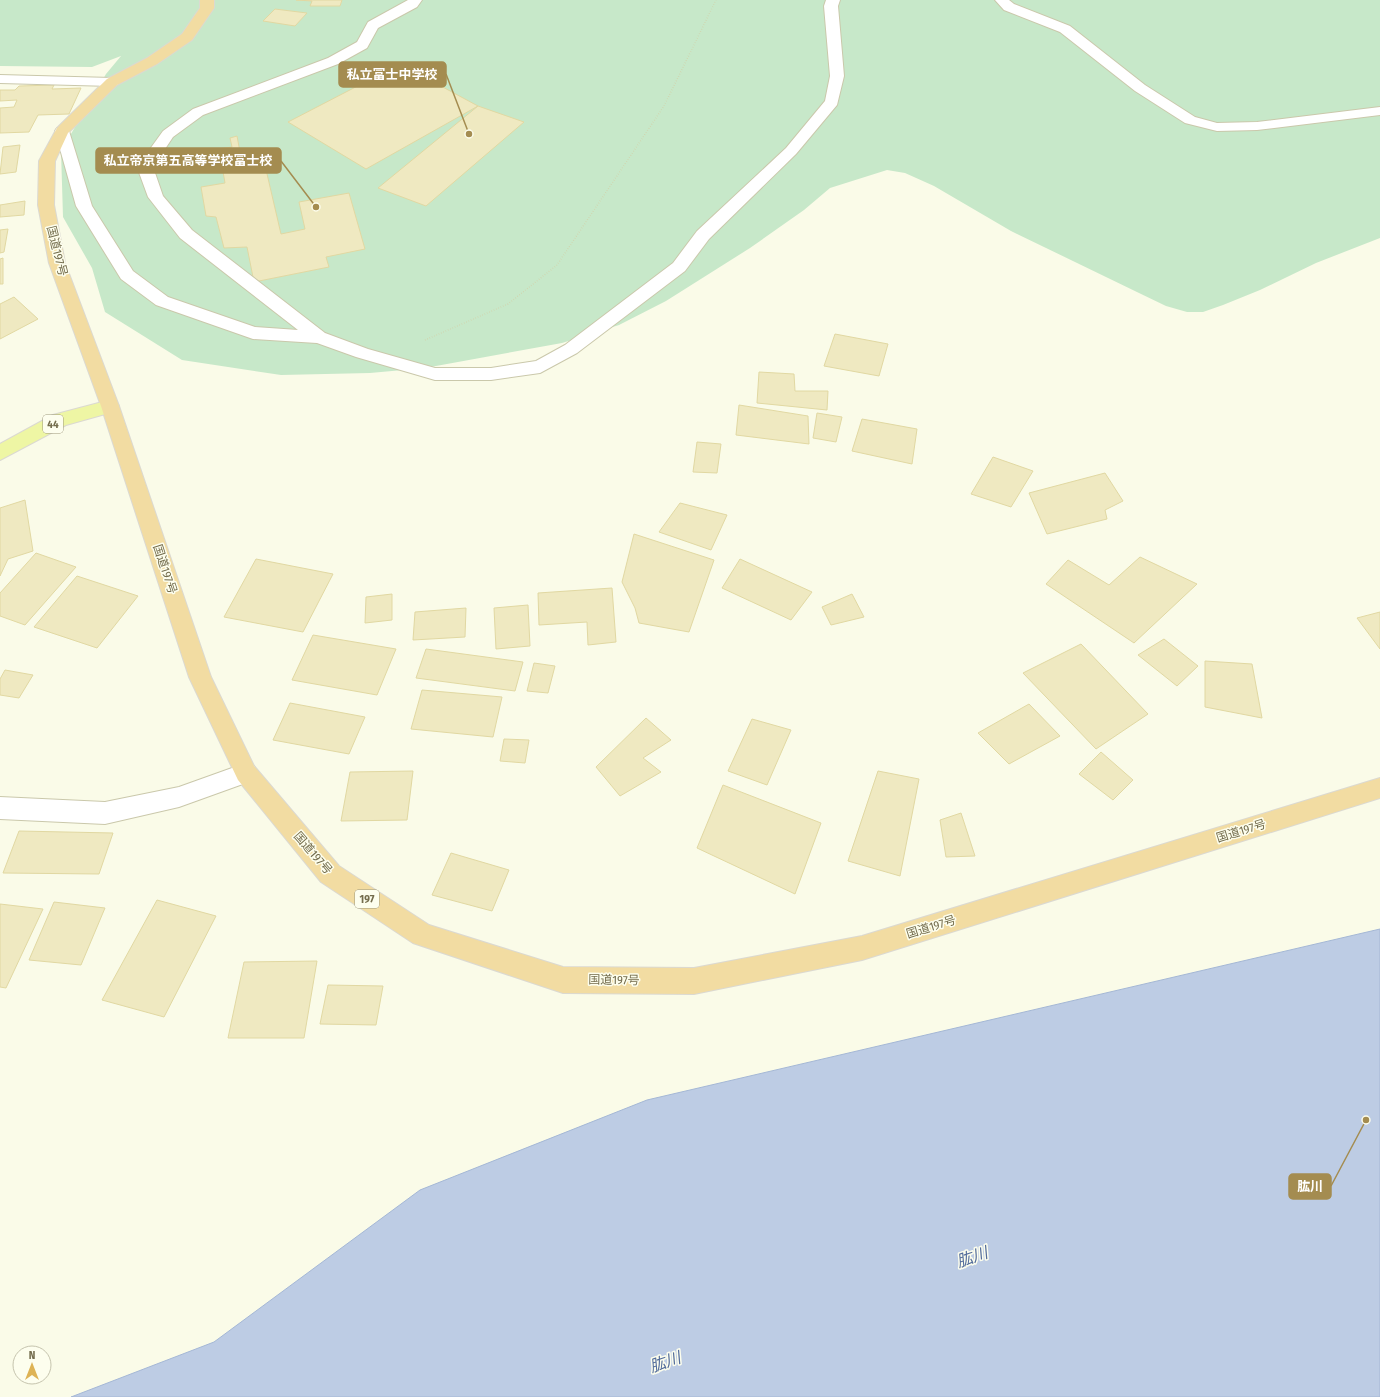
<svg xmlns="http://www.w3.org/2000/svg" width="1380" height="1397" font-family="'Fira Sans Condensed','Noto Sans JP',sans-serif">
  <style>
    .green { fill: #c7e8c9 }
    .water { fill: #bdcce4; stroke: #a4b7d5 }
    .building { fill: #efe9c1; stroke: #e1d8a2 }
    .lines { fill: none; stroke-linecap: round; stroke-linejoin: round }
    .street-casing { stroke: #cac8ab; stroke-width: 2 }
    .primary-casing { stroke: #dbd9d1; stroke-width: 2 }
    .highway-casing { stroke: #dbd9d1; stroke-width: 2 }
    .path { stroke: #d4cda4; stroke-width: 1.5; stroke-dasharray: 0.5 2; stroke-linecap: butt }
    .street { fill: #fff; fill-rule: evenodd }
    .primary { fill: #eef6a4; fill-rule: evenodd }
    .highway { fill: #f2dca2; fill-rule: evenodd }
    .labels { text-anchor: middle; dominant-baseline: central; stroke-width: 3; stroke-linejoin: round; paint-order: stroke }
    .shield { fill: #fdfeee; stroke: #9d987d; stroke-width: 1 }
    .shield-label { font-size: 11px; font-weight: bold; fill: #746d4d }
    .street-label { font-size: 12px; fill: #746d4d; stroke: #fdfeee }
    .near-water-label { font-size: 16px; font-style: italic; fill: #526c9b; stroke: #fdfeee }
    .leader { fill: none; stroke: #a48c50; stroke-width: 1.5 }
    .callout-dot { fill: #a48c50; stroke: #fdfeee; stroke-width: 1.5 }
    .callout { fill: #a48c50; stroke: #a48c50; stroke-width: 1.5 }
    .callout-label { font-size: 13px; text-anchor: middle; font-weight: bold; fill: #fff }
  </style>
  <rect width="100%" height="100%" fill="#fafbe8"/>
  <!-- green -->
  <path class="green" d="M0 0H1380V238L1316 263 1260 290 1223 305 1203 312H1187L1166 306 1139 293 1011 231 934 186 905 173 887 170 830 188 804 210 750 248 666 301 619 325 562 343 425 368 370 373 281 375 182 360 105 312 92 268 63 217 61 151 106 74 121 56 92 67 0 66Z"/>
  <!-- water -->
  <path class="water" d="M1380 929V1397H71L214 1342 420 1190 647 1100Z"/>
  <!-- building -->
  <path class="building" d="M296 0H342L340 6H310L312 1Z
    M275 9 307 13 295 26 263 21Z
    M400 64 478 106 366 169 288 122Z
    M54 85 52 89 81 88 69 114 38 115 29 132 0 133V108L14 107 17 100 0 101V90H15L19 86Z
    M478 106 524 122 426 206 378 188Z
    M237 136 240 152 261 148 281 234 305 229 299 202 349 193 365 249 326 257 329 267 254 282 247 247 224 248 216 217 206 216 201 187 225 183 219 149 232 147 230 138Z
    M20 145 16 172 0 174 3 147Z
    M25 201 24 215 0 217V205Z
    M8 229 4 252 0 253V230Z
    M3 258V284H0V259Z
    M14 297 38 319 0 339V304Z
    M835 334 888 344 879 376 824 366Z
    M759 372 794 374 795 391H828L827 410 757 403Z
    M739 405 808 416 809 444 736 435Z
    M817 413 842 417 836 442 813 438Z
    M862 419 917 429 912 464 852 451Z
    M697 442 721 444 717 473 693 472Z
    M993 457 1033 471 1011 507 971 494Z
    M1105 473 1123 501 1105 510 1107 519 1047 534 1029 493Z
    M25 500 33 551 8 559 0 576V508Z
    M680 503 727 515 711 550 659 532Z
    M634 534 714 560 689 632 639 623 635 608 622 582Z
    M36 553 76 567 25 625 0 616V593Z
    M1140 557 1197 584 1134 643 1046 584 1068 560 1109 585Z
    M256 559 333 574 303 632 224 617Z
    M740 559 812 592 791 620 722 588Z
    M77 576 138 596 97 648 34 627Z
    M612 588 616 642 588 645 587 622 539 625 538 593Z
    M392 594V620L365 623 366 597Z
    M852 594 864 617 831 625 822 607Z
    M528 605 530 646 496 649 494 608Z
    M466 608 465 637 413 640 415 612Z
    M1380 612V649L1357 618Z
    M313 635 396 649 377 695 292 680Z
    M1164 639 1198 666 1177 686 1138 655Z
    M1081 644 1148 714 1096 749 1023 673Z
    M426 649 523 662 515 691 416 678Z
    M1205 661 1252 664 1262 718 1205 707Z
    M534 663 555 666 548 693 527 691Z
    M5 670 33 675 19 698 0 695V679Z
    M422 690 502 697 493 737 411 729Z
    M290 703 365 717 349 754 273 740Z
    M1029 704 1060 736 1009 764 978 733Z
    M646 718 671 740 643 758 661 772 620 796 596 767Z
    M752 719 791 730 767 785 728 771Z
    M504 739 529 740 525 763 500 761Z
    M1101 752 1133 780 1113 800 1079 774Z
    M413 771 407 820 341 821 350 772Z
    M878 771 919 779 900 876 848 861Z
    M723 785 821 823 795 894 697 848Z
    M961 813 975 856 946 857 940 820Z
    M19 831 113 833 99 874 3 873Z
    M451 853 509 870 492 911 432 895Z
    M157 900 216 916 164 1017 102 1000Z
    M54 902 105 908 81 965 29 960Z
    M0 904 43 909 6 988 0 987Z
    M317 961 304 1038H228L244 962Z
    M328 985 383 986 376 1025 320 1024Z"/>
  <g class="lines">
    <!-- street casing -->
    <g class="street-casing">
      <path id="street" d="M408 0H422L417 7 378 28 367 48 338 64 203 115 173 137 153 167 163 196 192 230 325 333 368 349 435 368H491L536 361 565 345 673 263 697 231 786 148 825 101 830 76 824 6 826 0H840L838 6 844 76 837 105 796 154 709 239 685 271 577 353 540 373 491 380H435L356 357 317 343 253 339 156 305 121 279 76 206 55 131 57 128H67L69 131 92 206 133 271 168 297 255 327 298 330 180 238 148 197 137 167 163 131 193 109 328 58 357 42 368 22Z
        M995 0H1009L1014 4 1070 26 1145 85 1195 117 1217 123 1257 122 1380 107V115L1257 130 1217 131 1185 123 1135 91 1060 32 1004 10Z
        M0 75 112 78 117 79 119 82 117 85 112 86 0 83Z
        M246 763 254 766 257 773 254 780 179 807 105 824 0 819V797L105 802 179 787Z"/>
    </g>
    <!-- primary casing -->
    <g class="primary-casing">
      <path id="primary" d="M110 400 116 401 119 406 116 411 66 425 0 460V444L53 415Z"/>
    </g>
    <!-- highway casing -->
    <g class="highway-casing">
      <path id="highway" d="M200 0H214V8L192 40 157 64 117 85 68 133 55 161 54 205 65 263 119 406 211 677 254 766 339 866 429 925 563 967 694 968 862 936 1380 778V798L862 960 694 994 563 993 413 943 321 882 238 780 189 677 101 406 49 263 38 205 39 161 57 128 107 79 147 58 182 34 200 8Z"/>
    </g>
    <!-- path -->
    <path class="path" d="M425 340 508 304 557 265 664 106 716 0"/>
    <!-- street -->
    <use href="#street" class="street"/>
    <!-- primary -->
    <use href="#primary" class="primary"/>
    <!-- highway -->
    <use href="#highway" class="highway"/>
  </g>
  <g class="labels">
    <!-- shield labels -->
    <g class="shield">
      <rect x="43" y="415" width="20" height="18" rx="3"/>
      <rect x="355" y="890" width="24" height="18" rx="3"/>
    </g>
    <g class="shield-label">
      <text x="53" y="424">44</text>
      <text x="367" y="899">197</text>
    </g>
    <!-- street labels -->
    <g class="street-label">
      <text transform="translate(57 251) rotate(76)">国道197号</text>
      <text transform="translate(165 569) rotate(72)">国道197号</text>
      <text transform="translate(1241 831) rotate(-17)">国道197号</text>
      <text transform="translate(313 853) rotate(49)">国道197号</text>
      <text transform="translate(931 927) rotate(-17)">国道197号</text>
      <text transform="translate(614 980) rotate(1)">国道197号</text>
    </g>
    <!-- near-water labels -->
    <g class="near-water-label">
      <text transform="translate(972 1257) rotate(-19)">肱川</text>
      <text transform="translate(665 1362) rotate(-19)">肱川</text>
    </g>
  </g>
  <!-- callouts -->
  <path class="leader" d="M469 134L446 74M316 207L281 161M1366 1120L1331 1186"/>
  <g class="callout-dot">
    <circle cx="469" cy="134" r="4"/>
    <circle cx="316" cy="207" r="4"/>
    <circle cx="1366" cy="1120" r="4"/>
  </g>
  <g class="callout">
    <rect x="339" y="62" width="107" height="25" rx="4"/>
    <rect x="96" y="148" width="185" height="25" rx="4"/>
    <rect x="1289" y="1174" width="42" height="25" rx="4"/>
  </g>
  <g class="callout-label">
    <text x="392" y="79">私立冨士中学校</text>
    <text x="188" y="165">私立帝京第五高等学校冨士校</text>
    <text x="1310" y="1191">肱川</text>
  </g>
  <!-- north arrow -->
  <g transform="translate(32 1365)"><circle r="19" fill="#fdfeee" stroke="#c6c4ae"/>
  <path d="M0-3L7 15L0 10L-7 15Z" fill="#deb354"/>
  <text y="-6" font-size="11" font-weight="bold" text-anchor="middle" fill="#746d4d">N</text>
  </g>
</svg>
